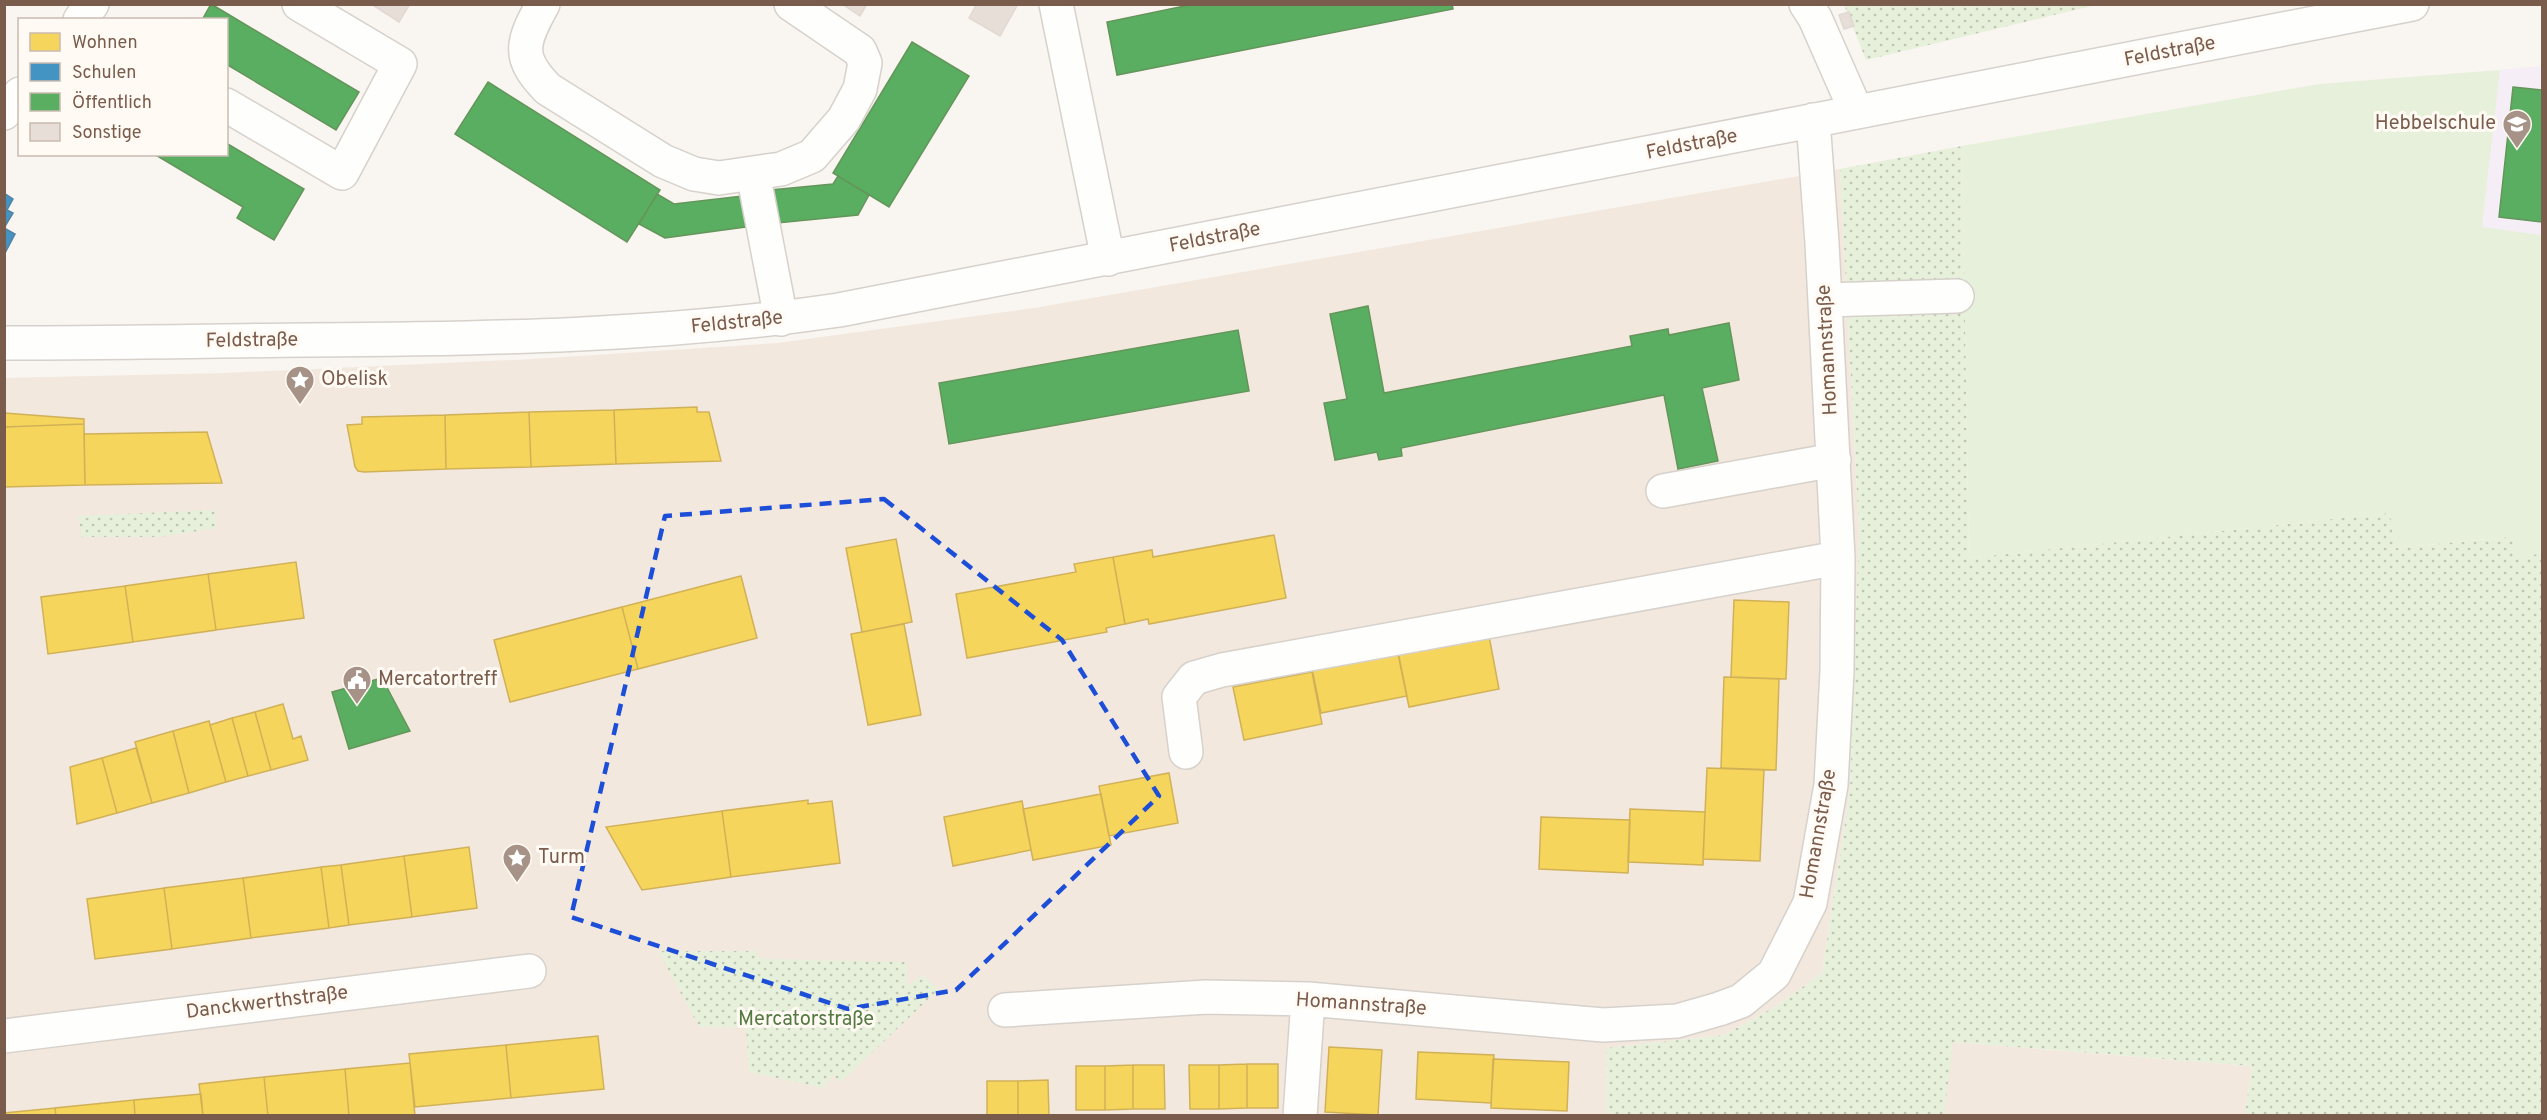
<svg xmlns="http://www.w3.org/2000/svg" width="2547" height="1120" font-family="Overpass,sans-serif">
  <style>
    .residential { fill: #f2e8de }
    .education { fill: #f6eef6 }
    .grass { fill: #e7f0db }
    .park { fill: url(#park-dots) }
    .homes { fill: #f6d55c; stroke: #d1b158; stroke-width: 1.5 }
    .schools { fill: #4393c3; stroke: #5482a0; stroke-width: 1.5 }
    .public { fill: #5aae61; stroke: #64955b; stroke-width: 1.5 }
    .building { fill: #e6ded7; stroke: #e2d8d2; stroke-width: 1.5 }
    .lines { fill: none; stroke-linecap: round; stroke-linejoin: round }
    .minor-casing { stroke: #d7d1cb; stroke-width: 36 }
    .minor { stroke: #fefefd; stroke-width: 33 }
    .marked { fill: none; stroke: #1d4ed8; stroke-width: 4.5; stroke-dasharray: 12 8; stroke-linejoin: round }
    .labels { text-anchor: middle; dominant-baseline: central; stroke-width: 6; stroke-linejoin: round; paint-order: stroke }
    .street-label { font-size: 20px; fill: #7a5c4d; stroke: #fffaf3 }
    .poi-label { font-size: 20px; fill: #7a5c4d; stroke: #fffaf3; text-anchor: start }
    .park-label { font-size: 20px; fill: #537a41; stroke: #fffaf3 }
  </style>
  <defs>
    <pattern id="park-dots" width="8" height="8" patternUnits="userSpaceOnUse" patternTransform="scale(1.5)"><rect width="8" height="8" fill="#e7f0db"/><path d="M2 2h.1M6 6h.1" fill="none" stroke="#c0c6b4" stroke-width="1.8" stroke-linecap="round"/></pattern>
  </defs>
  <rect width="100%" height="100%" fill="#f9f5f0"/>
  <!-- residential -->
  <path class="residential" d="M1840 169 1859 531 1850 790 1822 973 1778 1005 1724 1035 1606 1048 1607 1115H5L4 378 225 373 533 359 778 343 1034 308Z
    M1952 1042 2252 1066 2245 1113 2264 1115 1943 1116Z"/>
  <!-- education -->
  <path class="education" d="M2542 66V235L2482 228 2500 70Z"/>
  <!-- grass -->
  <path class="grass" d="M2500 70 2482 227 2542 235V553L2518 558 2510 537 2393 548 2390 513 1969 558 1962 146 2319 84Z"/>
  <!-- park -->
  <path class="park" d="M1844 5H2096L1866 60Z
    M1962 146 1969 558 2390 513 2394 548 2511 537 2518 558 2542 553V1115L2264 1116 2245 1113 2252 1066 1953 1042 1944 1115H1607L1606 1048 1724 1035 1778 1005 1822 973 1850 790 1859 531 1840 169Z
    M214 510 217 528 160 537H82L78 516Z
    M658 951H756L760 959 907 962V986L923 975 938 990 841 1082 833 1075 823 1088 749 1072 746 1027H699Z"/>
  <!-- homes -->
  <path class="homes" d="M697 407V412H709L721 461 616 464 614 410Z
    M614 410 616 464 531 467 529 412Z
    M529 412 531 467 446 469 445 415Z
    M4 413 84 419V424L4 427Z
    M445 415 446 469 364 472 358 471 355 467 347 425 362 424V417Z
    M84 424 85 485 4 487V427Z
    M207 432 222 483 85 485 84 434Z
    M1274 535 1286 598 1149 624 1148 619 1125 624 1113 557 1152 550 1153 557Z
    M896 539 912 622 862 632 846 548Z
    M1113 557 1125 624 1106 628 1107 632 967 658 956 594 1076 572 1074 564Z
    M296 562 304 618 216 630 208 574Z
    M208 574 216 630 133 642 125 586Z
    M741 576 757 638 638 669 622 607Z
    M125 586 133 642 48 654 41 597Z
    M1734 600 1789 602 1786 679 1731 677Z
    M622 607 638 669 510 702 494 640Z
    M904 624 921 715 868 725 851 634Z
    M1489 636 1499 689 1409 707 1398 654Z
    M1397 647 1407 696 1321 713 1311 664Z
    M1312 672 1322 724 1244 740 1233 687Z
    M1724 677 1779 679 1776 770 1721 768Z
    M283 704 293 739 301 736 308 760 271 770 255 712Z
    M255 712 271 770 248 776 232 718Z
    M232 718 248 776 226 782 210 725Z
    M209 721 226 782 189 793 173 731Z
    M173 731 189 793 152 803 135 742Z
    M136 748 152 803 117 813 102 758Z
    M102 758 117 813 77 824 70 767Z
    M1707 768 1764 770 1760 861 1703 859Z
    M1169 773 1178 823 1109 836 1099 786Z
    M1101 794 1111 845 1033 860 1023 809Z
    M808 800V804L832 801 840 863 731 877 722 811Z
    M1022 801 1031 850 953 866 944 817Z
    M1630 809 1705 812 1703 865 1628 862Z
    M722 811 731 877 642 890 606 827Z
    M1541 817 1630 820 1628 873 1539 869Z
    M469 847 477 908 412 917 404 856Z
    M404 856 412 917 349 925 341 865Z
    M341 865 349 925 329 928 321 867Z
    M321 867 329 928 251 938 243 878Z
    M243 878 251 938 172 949 164 888Z
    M164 888 172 949 95 959 87 899Z
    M598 1036 604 1089 511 1098 506 1045Z
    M506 1045 511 1098 415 1107 409 1054Z
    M1329 1047 1382 1050 1378 1115 1325 1112Z
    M1418 1052 1494 1055 1491 1103 1416 1099Z
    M1493 1059 1569 1062 1567 1111 1491 1108Z
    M410 1063 415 1116H349L345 1069Z
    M1247 1064H1278V1108H1247Z
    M1247 1064V1108L1219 1109V1065Z
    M1133 1065H1164L1165 1109H1133Z
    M1133 1065V1109L1105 1110V1066Z
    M1189 1065H1219V1109H1190Z
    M1076 1066H1105V1110H1076Z
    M345 1069 349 1116H268L264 1077Z
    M264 1077 268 1116H203L199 1084Z
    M1048 1080 1049 1116H1018V1081Z
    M987 1081H1018V1116H987Z
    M201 1094 203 1116H135L134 1100Z
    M134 1100 135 1116H56L55 1108Z
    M55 1108 56 1116H4V1113Z"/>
  <!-- schools -->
  <path class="schools" d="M4 193 13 199 7 210 13 213 4 228Z
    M4 228 15 234 5 253H4Z"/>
  <!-- public -->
  <path class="public" d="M211 4 359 92 336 130 226 64V20H202Z
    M1194 4H1452L1453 9 1117 75 1107 22Z
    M912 42 969 76 889 207 833 173Z
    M488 82 660 190 627 242 455 134Z
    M2513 87 2542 90V222L2499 217Z
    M226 143 304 189 274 240 237 218 243 207 154 154H226Z
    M838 176 869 195 858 215 777 223 771 190 833 184Z
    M657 194 674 204 742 196 745 227 665 238 639 224Z
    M1368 306 1384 393 1632 346 1630 336 1668 329 1669 335 1729 323 1739 380 1702 388 1718 461 1678 469 1664 395 1401 448 1402 456 1379 460 1377 452 1335 460 1324 403 1347 399 1330 314Z
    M1238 330 1249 391 949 444 939 383Z
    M382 678 410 731 349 749 332 692Z"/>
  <!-- building -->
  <path class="building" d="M371 4H410L399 22Z
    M842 4H867L860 16Z
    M977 4H1018L1000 36 969 18Z
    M1849 12 1854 26 1844 29 1839 15Z"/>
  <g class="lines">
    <!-- minor casing -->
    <g class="minor-casing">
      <path id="minor" d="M543 4C522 42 516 57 548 89L663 161 694 174 719 178 753 173 781 169 812 156 844 119 860 89 865 63 860 51 791 4
        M1056 4 1108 259
        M1806 4 1815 18 1856 111
        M80 20 92 4
        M226 105 342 173 400 64 299 4
        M4 113 20 94
        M753 173 781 319
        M1825 300 1957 296
        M4 343C106 343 207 341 309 340 486 339 663 336 839 310L2412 4
        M1663 491 1834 460
        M1186 752 1179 697 1194 678 1222 670 1838 558
        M1005 1010 1206 997 1308 999 1603 1025 1677 1021 1719 1009 1741 1001 1774 974 1810 903 1831 785 1837 671 1838 558 1822 243 1813 120
        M4 1036 529 971
        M1300 1116 1308 999"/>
    </g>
    <!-- minor -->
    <use href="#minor" class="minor"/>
  </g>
  <!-- marked area -->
  <path class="marked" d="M884 499 1062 640 1159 796 956 990 848 1009 571 917 665 516Z"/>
  <!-- icons -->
  <defs>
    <g id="school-pin" transform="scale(1.5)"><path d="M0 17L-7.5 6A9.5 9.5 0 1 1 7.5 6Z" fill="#a69286" stroke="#fffaf3"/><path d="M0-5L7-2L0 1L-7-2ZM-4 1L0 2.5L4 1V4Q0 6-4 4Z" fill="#fff"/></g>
    <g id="sight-pin" transform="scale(1.5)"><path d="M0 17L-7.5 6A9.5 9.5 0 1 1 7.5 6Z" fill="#a69286" stroke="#fffaf3"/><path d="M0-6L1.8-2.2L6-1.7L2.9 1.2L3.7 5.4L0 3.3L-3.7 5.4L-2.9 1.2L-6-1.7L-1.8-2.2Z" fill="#fff"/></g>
    <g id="civic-pin" transform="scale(1.5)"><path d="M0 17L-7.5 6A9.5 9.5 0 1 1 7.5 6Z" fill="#a69286" stroke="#fffaf3"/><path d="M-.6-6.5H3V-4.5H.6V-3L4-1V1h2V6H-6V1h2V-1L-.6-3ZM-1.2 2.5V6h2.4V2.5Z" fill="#fff"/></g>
  </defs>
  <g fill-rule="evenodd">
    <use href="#school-pin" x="2517" y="124"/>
    <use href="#sight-pin" x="300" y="380"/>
    <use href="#civic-pin" x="357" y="680"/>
    <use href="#sight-pin" x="517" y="858"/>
  </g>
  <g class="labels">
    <!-- street labels -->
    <g class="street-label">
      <text transform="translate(2170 52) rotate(-11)">Feldstraße</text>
      <text transform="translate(1692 145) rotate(-11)">Feldstraße</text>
      <text transform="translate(1215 238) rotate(-11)">Feldstraße</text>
      <text transform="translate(737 323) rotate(-6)">Feldstraße</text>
      <text transform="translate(252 341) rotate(-1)">Feldstraße</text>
      <text transform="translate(1828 350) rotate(-93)">Homannstraße</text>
      <text transform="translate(1819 834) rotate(-80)">Homannstraße</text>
      <text transform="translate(267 1003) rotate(-7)">Danckwerthstraße</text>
      <text transform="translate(1361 1005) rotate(4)">Homannstraße</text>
    </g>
    <!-- poi labels -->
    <g class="poi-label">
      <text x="2496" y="124" text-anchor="end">Hebbelschule</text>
      <text x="321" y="380">Obelisk</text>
      <text x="378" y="680">Mercatortreff</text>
      <text x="538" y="858">Turm</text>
    </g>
    <!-- park labels -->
    <g class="park-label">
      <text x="806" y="1020">Mercatorstraße</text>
    </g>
  </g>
  <!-- border -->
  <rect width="2547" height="1120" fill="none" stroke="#7a5c4d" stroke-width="12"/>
  <!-- legend -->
  <rect x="18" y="18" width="210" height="138" fill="#fffaf3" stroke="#cabbb1" stroke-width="1.5"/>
  <rect x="30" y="33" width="30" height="18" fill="#f6d55c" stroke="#cabbb1" stroke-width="1.5"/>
  <text x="72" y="48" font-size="18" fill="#7a5c4d">Wohnen</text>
  <rect x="30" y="63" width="30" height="18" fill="#4393c3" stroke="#cabbb1" stroke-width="1.5"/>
  <text x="72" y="78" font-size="18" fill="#7a5c4d">Schulen</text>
  <rect x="30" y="93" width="30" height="18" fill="#5aae61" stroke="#cabbb1" stroke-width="1.5"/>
  <text x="72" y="108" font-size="18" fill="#7a5c4d">Öffentlich</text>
  <rect x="30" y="123" width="30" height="18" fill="#e6ded7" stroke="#cabbb1" stroke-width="1.5"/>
  <text x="72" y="138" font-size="18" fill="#7a5c4d">Sonstige</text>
</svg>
